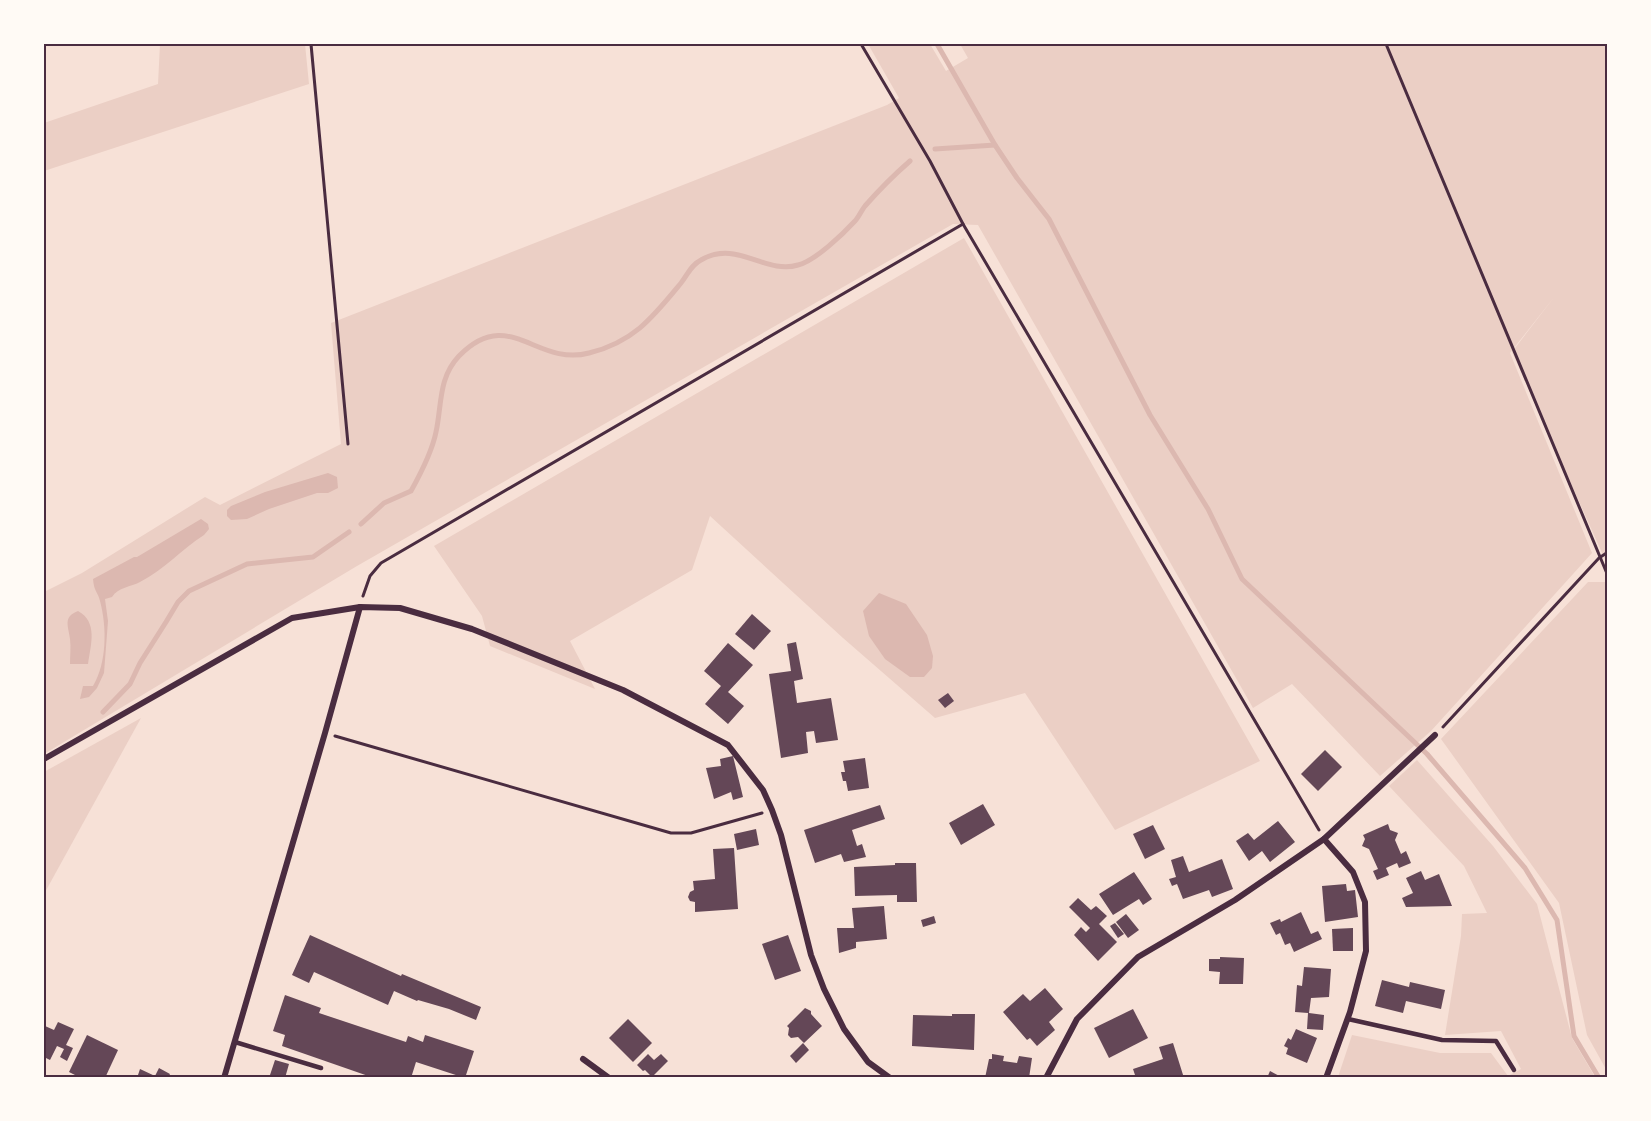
<svg xmlns="http://www.w3.org/2000/svg" width="1651" height="1121" font-family="'Source Serif 4',serif">
	<style>
		.green { fill: #ebcfc5 }
		.water { fill: #dcb8b0 }
		.lines { fill: none; stroke-linecap: round; stroke-linejoin: round }
		.stream { stroke: #dcb8b0; stroke-width: 5 }
		.building { fill: #644757 }
		.path { stroke: #4a2c40; stroke-width: 3 }
		.service { stroke: #4a2c40; stroke-width: 4.5 }
		.minor { stroke: #4a2c40; stroke-width: 6 }
		.neatline { fill: none; stroke: #4a2c40; stroke-width: 2 }
	</style>
	<rect width="100%" height="100%" fill="#f7e1d7"/>
	<g class="green">
		<polygon points="160,44 305,44 309,84 44,171 44,123 158,84"/>
		<polygon points="868,44 930,44 946,71 968,58 960,44 1607,44 1607,564 1512,352 1555,296 1510,353 1592,553 1431,731 1380,776 1292,684 1253,708 978,225 953,224 357,566 44,754 44,592 82,573 205,497 220,505 341,444 331,323 887,105 899,98"/>
		<polygon points="964,238 1260,761 1115,830 1025,693 935,718 843,638 710,516 692,570 570,641 595,689 490,646 482,616 434,546"/>
		<polygon points="1588,582 1605,582 1608,586 1607,1071 1587,1035 1559,903 1441,739"/>
		<polygon points="141,718 44,894 44,772"/>
		<polygon points="1417,760 1493,846 1537,904 1572,1038 1595,1077 1338,1077 1352,1035 1440,1053 1491,1053 1508,1076 1521,1069 1501,1031 1445,1035 1461,936 1462,914 1487,913 1464,866 1389,786"/>
	</g>
	<g class="water">
		<polygon points="328,473 337,477 338,488 328,493 317,493 269,509 247,519 231,520 227,516 227,510 231,506 265,492"/>
		<path d="M201,519L208,524L209,529L204,535C182,549 164,570 140,582C131,587 118,587 112,597L105,599L108,621L104,673L97,688L89,697L80,699L83,686H93C107,663 107,627 100,601C98,592 94,592 93,579L134,557H137Z"/>
		<polygon points="879,593 906,604 927,635 933,656 932,668 924,677 910,677 885,659 869,636 863,611"/>
		<path d="M78,611C98,622 91,644 88,664H70C70,656 71,647 70,639C69,627 62,617 78,611Z"/>
	</g>
	<g class="lines">
		<g class="stream">
			<polyline points="937,44 995,145 1017,178 1049,219 1150,415 1208,509 1242,579 1427,754 1525,868 1557,920 1574,1036 1599,1078"/>
			<polyline points="935,149 995,145"/>
			<path d="M361,524L384,503L411,491C421,473 432,452 436,432C442,405 438,378 459,356C509,305 536,367 589,353C634,342 653,317 681,283C688,274 691,265 701,260C737,239 765,275 798,265C815,261 843,234 855,221C859,217 861,211 865,206C879,190 894,175 910,161"/>
			<polyline points="103,712 130,684 140,663 166,622 178,602 189,591 247,564 313,557 349,532"/>
		</g>
	</g>
	<g class="building">
		<polygon points="752,614 771,631 754,650 735,634"/>
		<polygon points="796,642 803,679 794,681 797,703 831,698 838,740 816,743 814,731 806,732 808,753 781,758 769,674 791,671 787,644"/>
		<polygon points="728,643 753,665 728,692 744,706 728,724 705,704 721,686 704,671"/>
		<polygon points="948,693 954,701 945,708 938,700"/>
		<polygon points="1325,750 1342,767 1318,791 1301,774"/>
		<polygon points="733,756 743,797 733,800 731,792 714,799 706,768 721,766 720,759"/>
		<polygon points="865,758 869,788 848,791 846,781 843,781 841,772 845,772 843,761"/>
		<polygon points="983,804 995,825 961,845 949,823"/>
		<polygon points="880,805 885,819 852,830 857,846 862,844 866,857 844,862 841,854 815,863 804,830"/>
		<polygon points="1278,821 1295,842 1270,862 1262,851 1249,861 1236,841 1248,833 1254,840"/>
		<polygon points="1388,824 1390,830 1398,833 1395,840 1401,854 1406,851 1411,863 1399,868 1397,863 1386,868 1389,875 1377,880 1373,871 1378,869 1369,849 1362,846 1365,839 1363,835"/>
		<polygon points="1153,825 1165,849 1145,859 1133,834"/>
		<polygon points="756,829 759,845 737,850 734,834"/>
		<polygon points="734,848 738,909 695,912 695,902 690,901 688,897 690,892 694,890 693,881 715,879 713,849"/>
		<polygon points="1183,856 1189,872 1222,859 1233,889 1212,897 1209,890 1183,899 1177,884 1172,886 1169,879 1176,877 1171,860"/>
		<polygon points="895,863 916,863 917,902 897,902 897,895 855,896 854,867 895,865"/>
		<polygon points="1421,871 1425,880 1439,874 1452,906 1406,907 1402,898 1413,893 1406,878"/>
		<polygon points="1134,872 1152,899 1143,905 1139,899 1113,915 1099,894"/>
		<polygon points="1346,884 1347,891 1355,890 1358,917 1325,922 1322,886"/>
		<polygon points="1078,898 1091,910 1096,906 1107,916 1099,924 1117,942 1098,961 1074,935 1081,927 1086,932 1090,928 1069,907"/>
		<polygon points="884,906 887,939 856,942 856,948 839,953 837,928 854,928 852,908"/>
		<polygon points="1301,912 1311,934 1318,931 1322,939 1294,952 1290,943 1285,945 1280,933 1276,935 1270,923 1280,919 1281,922"/>
		<polygon points="1126,914 1139,930 1128,938 1116,922"/>
		<polygon points="934,916 936,923 923,927 921,920"/>
		<polygon points="1115,923 1124,934 1118,938 1110,926"/>
		<polygon points="1353,928 1353,951 1333,951 1332,929"/>
		<polygon points="310,935 401,976 402,974 481,1007 476,1020 449,1009 418,1000 417,1001 394,991 388,1005 314,972 309,983 292,975"/>
		<polygon points="788,935 801,971 775,980 762,944"/>
		<polygon points="1220,957 1244,958 1243,984 1219,984 1220,972 1209,971 1209,959 1220,959"/>
		<polygon points="1304,967 1331,969 1329,997 1311,998 1309,1013 1324,1015 1323,1030 1307,1029 1308,1013 1295,1012 1297,985 1302,986"/>
		<polygon points="1382,980 1409,987 1410,982 1445,990 1441,1009 1406,1001 1403,1013 1375,1006"/>
		<polygon points="1045,988 1063,1009 1049,1022 1055,1030 1037,1046 1030,1038 1027,1040 1003,1012 1023,994 1030,1001"/>
		<polygon points="285,995 321,1008 319,1013 406,1042 408,1036 423,1042 425,1035 474,1051 465,1078 416,1062 411,1078 374,1078 282,1046 285,1035 273,1031"/>
		<polygon points="805,1008 811,1011 811,1014 822,1026 804,1043 798,1037 791,1038 788,1035 789,1028 787,1026"/>
		<polygon points="1133,1009 1148,1038 1109,1058 1094,1028"/>
		<polygon points="952,1014 975,1014 974,1050 912,1046 913,1015 952,1016"/>
		<polygon points="628,1019 652,1043 633,1062 609,1038"/>
		<polygon points="58,1022 74,1029 66,1045 73,1048 67,1061 60,1057 64,1049 57,1046 50,1060 44,1057 44,1030 45,1026 54,1030"/>
		<polygon points="1296,1029 1317,1038 1307,1063 1286,1054 1288,1048 1284,1046 1288,1038 1291,1040"/>
		<polygon points="87,1035 118,1050 105,1078 81,1078 69,1072"/>
		<polygon points="803,1043 809,1050 796,1063 790,1056"/>
		<polygon points="1173,1043 1184,1078 1136,1078 1133,1069 1163,1059 1159,1047"/>
		<polygon points="648,1054 654,1060 661,1054 668,1061 652,1077 645,1070 643,1071 637,1065"/>
		<polygon points="992,1054 1004,1056 1003,1061 1017,1063 1019,1056 1032,1058 1029,1078 985,1078 989,1059 992,1059"/>
		<polygon points="275,1060 289,1064 285,1078 270,1075"/>
		<polygon points="159,1068 170,1074 168,1078 137,1078 140,1069 155,1076"/>
		<polygon points="1270,1071 1283,1078 1267,1078"/>
	</g>
	<g class="lines">
		<g class="path">
			<polyline points="311,44 348,444"/>
			<polyline points="861,44 930,161 963,224 1319,830"/>
			<polyline points="1386,44 1608,576"/>
			<polyline points="363,596 370,576 381,563 963,224"/>
			<polyline points="1443,727 1599,558 1608,552"/>
			<polyline points="335,736 671,833 691,833 762,813"/>
		</g>
		<g class="service">
			<polyline points="1348,1019 1442,1040 1496,1041 1514,1070"/>
			<polyline points="235,1042 321,1068"/>
		</g>
		<g class="minor">
			<polyline points="44,759 292,618 360,607 400,608 472,629 623,690 728,745 763,790 772,810 781,835 811,955 824,989 844,1029 868,1062 890,1078"/>
			<polyline points="1324,839 1353,872 1365,902 1366,951 1350,1012 1326,1078"/>
			<polyline points="583,1059 609,1078"/>
			<polyline points="224,1078 325,733 360,607"/>
			<polyline points="1046,1078 1077,1019 1138,957 1235,900 1324,839 1435,735"/>
		</g>
	</g>
	<rect width="1651" height="1121" fill="none" stroke="#fffaf5" stroke-width="90"/>
	<rect x="45" y="45" width="1561" height="1031" class="neatline"/>
</svg>
